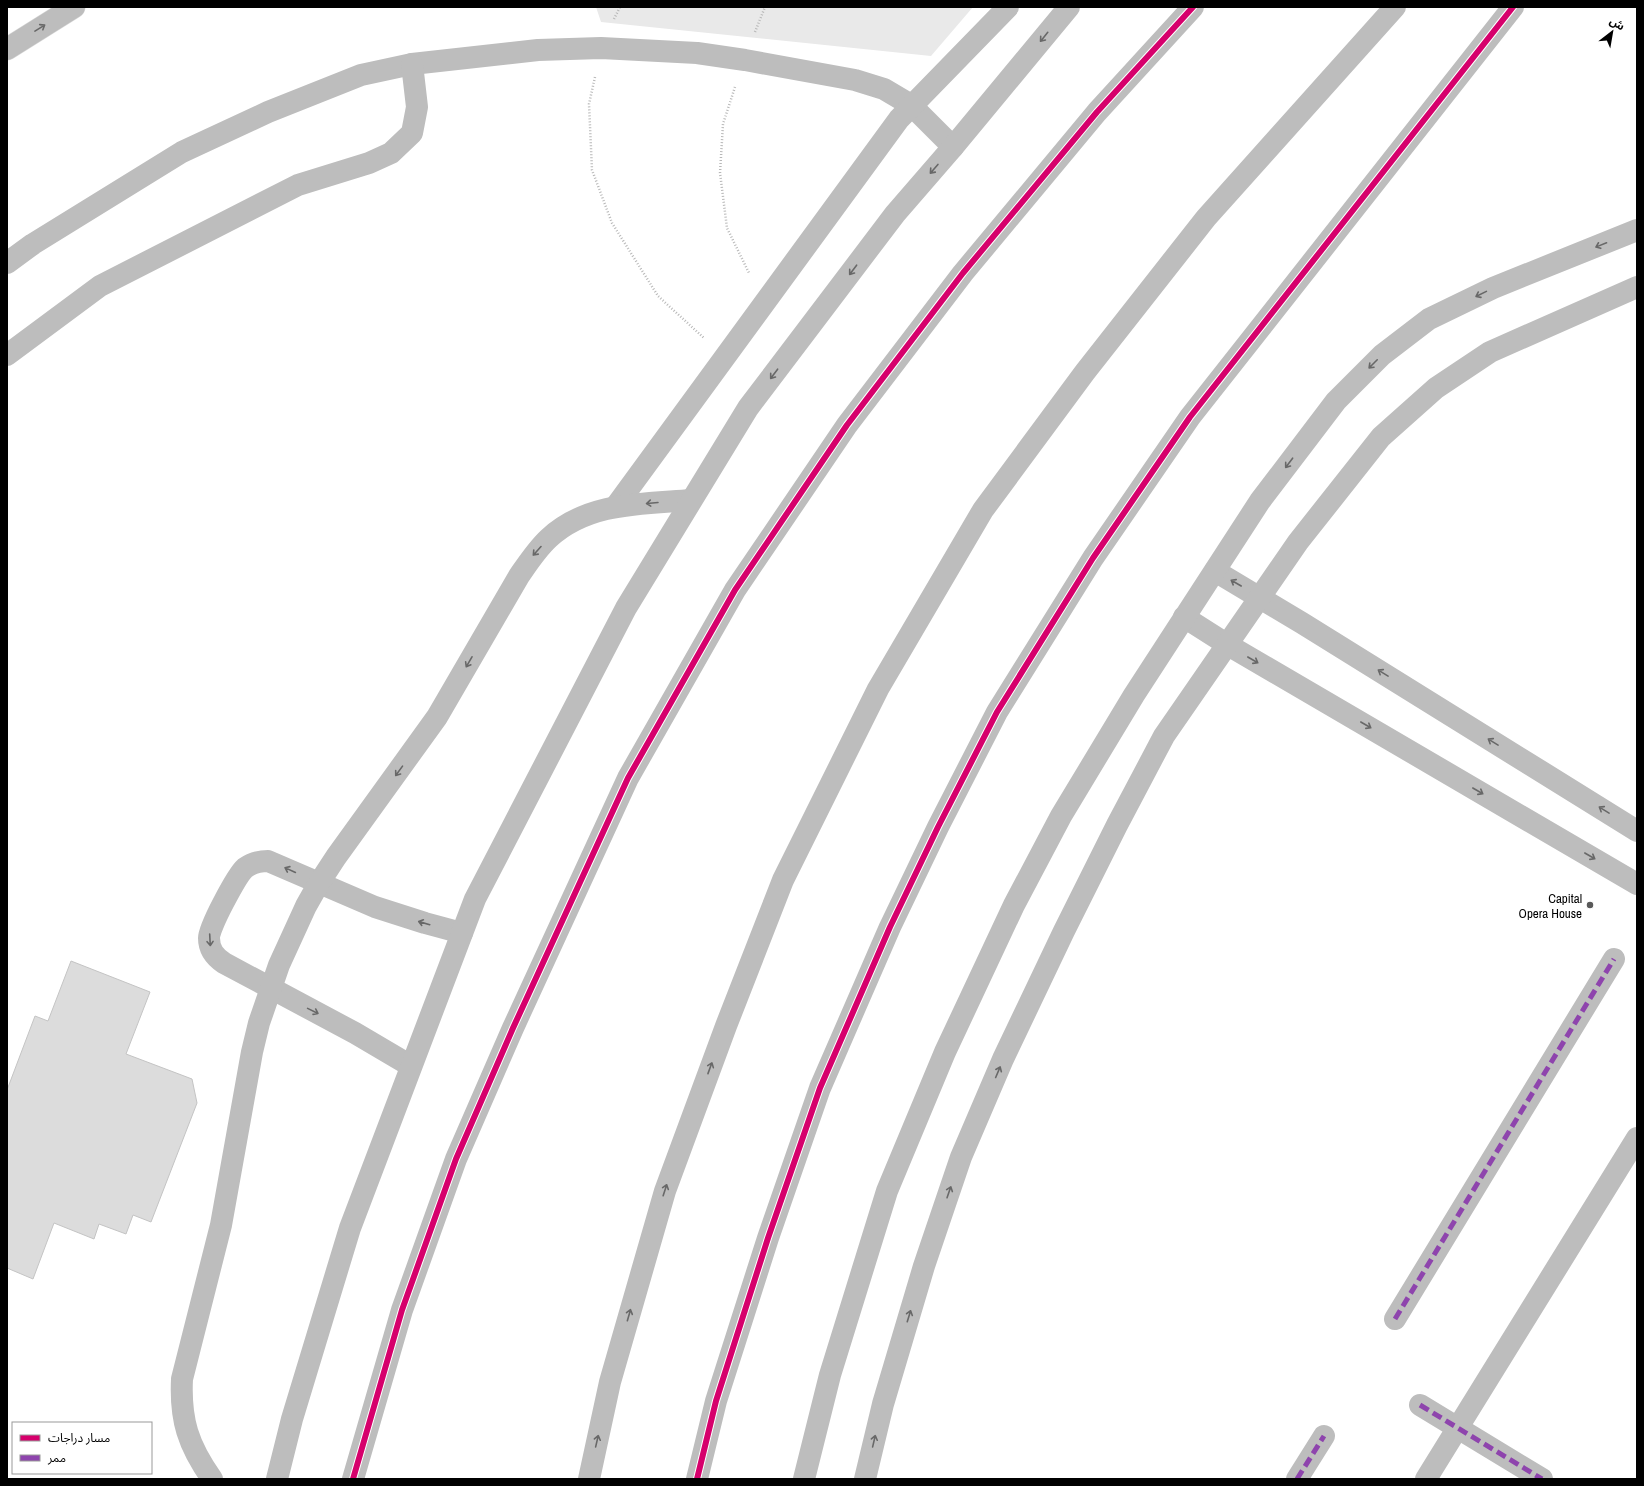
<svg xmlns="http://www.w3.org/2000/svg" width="1644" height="1486" font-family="'Archivo Narrow','Noto Sans Arabic',sans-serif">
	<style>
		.green { fill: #e9e9e9 }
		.building { fill: #dcdcdc; stroke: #c4c4c4 }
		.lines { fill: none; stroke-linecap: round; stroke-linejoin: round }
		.highway-casing { stroke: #dbdbdb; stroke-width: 23 }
		.path { stroke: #b8b8b8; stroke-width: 2.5; stroke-dasharray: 1 2; stroke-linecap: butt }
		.minor { stroke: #bdbdbd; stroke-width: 22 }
		.highway { stroke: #bdbdbd; stroke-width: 22 }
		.quiet { stroke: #8e44ad; stroke-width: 5; stroke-dasharray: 10 5; stroke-linecap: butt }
		.cycleway-casing { stroke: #fff; stroke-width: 8 }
		.cycleway { stroke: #d6006c; stroke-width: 6 }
		.oneway { stroke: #686868 }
		.poi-dot { fill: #595959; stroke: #fff; stroke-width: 1.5 }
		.labels { text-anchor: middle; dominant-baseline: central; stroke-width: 3.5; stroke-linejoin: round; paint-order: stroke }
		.poi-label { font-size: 13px; fill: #000; stroke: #fff; text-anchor: end }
	</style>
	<rect width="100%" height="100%" fill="#fff"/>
	<polygon class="green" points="596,7 973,7 931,56 601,22"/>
	<polygon class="building" points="71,961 150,992 126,1054 192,1079 197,1103 151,1222 133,1215 126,1234 99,1224 94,1239 54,1223 33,1279 7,1268 7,1090 35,1016 48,1021"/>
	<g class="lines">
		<defs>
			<polyline id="highway" points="7,49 74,7"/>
		</defs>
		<use href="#highway" class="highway-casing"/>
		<g class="path">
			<polyline points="614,19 620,7"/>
			<polyline points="755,32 765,7"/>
			<polyline points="595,77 589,104 592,170 612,223 658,296 704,338"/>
			<polyline points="735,87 723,124 720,173 727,228 749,273"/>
		</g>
		<g class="minor">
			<polyline points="7,263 33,244 182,152 268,112 361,75 412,64 538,50 601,48 697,53 745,60 855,80 884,89 911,105 953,147"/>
			<polyline points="7,355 100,286 298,185 369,163 391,153 412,133 417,107 412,64"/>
			<polyline points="616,506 899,119 1008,7"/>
			<polyline points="1215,571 1302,623 1637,831"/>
			<polyline points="1184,617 1228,645 1637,884"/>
			<path d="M411,1066L355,1033L224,963C215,957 209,950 209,938C208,929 237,875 245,868C252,863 259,861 268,861L375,907L425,923L462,933"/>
			<polyline points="1395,1319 1614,959"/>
			<polyline points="1420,1405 1542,1479"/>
			<path d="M212,1479C188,1445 180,1420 182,1379L221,1225L252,1052L259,1023L279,965L306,906L319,883L336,857L437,717L519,576C528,563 537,549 549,538C588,502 642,504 691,500"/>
			<polyline points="277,1479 292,1419 350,1228 475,899 626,608 748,408 895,214 953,147 1069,7"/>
			<polyline points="353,1479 402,1310 456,1159 513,1028 628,778 735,590 847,425 963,273 1097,112 1193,7"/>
			<polyline points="589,1479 610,1382 665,1191 726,1026 783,880 878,689 983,510 1085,372 1206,218 1395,7"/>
			<polyline points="697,1479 716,1401 768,1238 820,1088 890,927 938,827 997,712 1093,558 1190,417 1513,7"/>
			<polyline points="804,1479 830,1375 887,1191 945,1052 1014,905 1061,816 1134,695 1260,501 1336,401 1382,355 1429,319 1493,288 1637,230"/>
			<polyline points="865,1479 883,1404 924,1266 961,1157 1003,1059 1064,931 1117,825 1164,736 1298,542 1381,437 1436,388 1490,352 1637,287"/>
			<polyline points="1297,1479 1324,1436"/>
			<polyline points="1426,1479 1637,1138"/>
		</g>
		<use href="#highway" class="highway"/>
		<g class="quiet">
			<polyline points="1395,1319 1614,959"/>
			<polyline points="1420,1405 1542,1479"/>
			<polyline points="1297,1479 1324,1436"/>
		</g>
		<defs>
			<g id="cycleway">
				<polyline points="353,1479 402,1310 456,1159 513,1028 628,778 735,590 847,425 963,273 1097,112 1193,7"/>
				<polyline points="697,1479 716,1401 768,1238 820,1088 890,927 938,827 997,712 1093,558 1190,417 1513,7"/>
			</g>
		</defs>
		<use href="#cycleway" class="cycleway-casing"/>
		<use href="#cycleway" class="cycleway"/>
	</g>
	<defs><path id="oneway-shaft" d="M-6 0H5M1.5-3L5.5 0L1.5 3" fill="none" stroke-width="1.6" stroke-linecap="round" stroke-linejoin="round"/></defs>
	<g class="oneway">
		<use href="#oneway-shaft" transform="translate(40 28) rotate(-32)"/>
		<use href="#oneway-shaft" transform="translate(1044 37) rotate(129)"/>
		<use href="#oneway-shaft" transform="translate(934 169) rotate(131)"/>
		<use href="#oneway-shaft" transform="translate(1601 245) rotate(158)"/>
		<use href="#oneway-shaft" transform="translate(853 270) rotate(127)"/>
		<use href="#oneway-shaft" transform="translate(1481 294) rotate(154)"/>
		<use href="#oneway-shaft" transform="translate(1373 364) rotate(135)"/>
		<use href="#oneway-shaft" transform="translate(774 374) rotate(127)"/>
		<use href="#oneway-shaft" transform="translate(1289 463) rotate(127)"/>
		<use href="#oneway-shaft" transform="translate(652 503) rotate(175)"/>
		<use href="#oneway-shaft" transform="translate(537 551) rotate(132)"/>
		<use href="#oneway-shaft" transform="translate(1236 583) rotate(-150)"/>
		<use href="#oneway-shaft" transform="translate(1253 660) rotate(30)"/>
		<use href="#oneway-shaft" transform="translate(469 662) rotate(120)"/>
		<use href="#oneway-shaft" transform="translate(1383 673) rotate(-148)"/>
		<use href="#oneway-shaft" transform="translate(1366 725) rotate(30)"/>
		<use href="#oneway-shaft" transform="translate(1493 742) rotate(-148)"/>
		<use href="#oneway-shaft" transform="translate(399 771) rotate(126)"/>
		<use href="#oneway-shaft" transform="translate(1478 791) rotate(30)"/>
		<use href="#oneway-shaft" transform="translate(1604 810) rotate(-148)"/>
		<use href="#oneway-shaft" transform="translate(1590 856) rotate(30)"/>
		<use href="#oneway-shaft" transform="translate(290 870) rotate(-155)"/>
		<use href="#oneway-shaft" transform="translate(424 923) rotate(-164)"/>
		<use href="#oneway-shaft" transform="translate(210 940) rotate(87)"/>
		<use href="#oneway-shaft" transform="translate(313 1011) rotate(26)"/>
		<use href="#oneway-shaft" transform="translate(710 1068) rotate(-70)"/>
		<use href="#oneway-shaft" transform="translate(998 1072) rotate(-67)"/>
		<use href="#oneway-shaft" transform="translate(665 1190) rotate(-72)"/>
		<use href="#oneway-shaft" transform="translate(949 1192) rotate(-71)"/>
		<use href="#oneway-shaft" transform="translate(629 1315) rotate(-74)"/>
		<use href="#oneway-shaft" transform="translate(909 1316) rotate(-73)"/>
		<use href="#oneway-shaft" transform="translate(597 1441) rotate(-77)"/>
		<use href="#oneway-shaft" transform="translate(874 1441) rotate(-77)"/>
	</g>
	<circle class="poi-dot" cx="1590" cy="905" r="4"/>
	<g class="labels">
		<g class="poi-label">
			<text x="1582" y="898">Capital<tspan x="1582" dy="15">Opera House</tspan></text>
		</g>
	</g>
	<rect width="1644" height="1486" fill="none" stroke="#000000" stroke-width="16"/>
	<rect x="12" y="1422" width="140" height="52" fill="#ffffff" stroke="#999999"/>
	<rect x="20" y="1435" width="20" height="6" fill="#d6006c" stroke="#999999"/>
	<text x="48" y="1442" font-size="12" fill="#000000">مسار دراجات</text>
	<rect x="20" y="1455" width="20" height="6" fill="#8e44ad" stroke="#999999"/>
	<text x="48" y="1462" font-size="12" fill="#000000">ممر</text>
	<g transform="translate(1612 32) rotate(31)" stroke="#ffffff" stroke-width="3" paint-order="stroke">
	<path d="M0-3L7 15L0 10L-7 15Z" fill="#000000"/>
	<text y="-6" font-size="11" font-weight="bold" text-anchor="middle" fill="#000000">ش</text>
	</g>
</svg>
